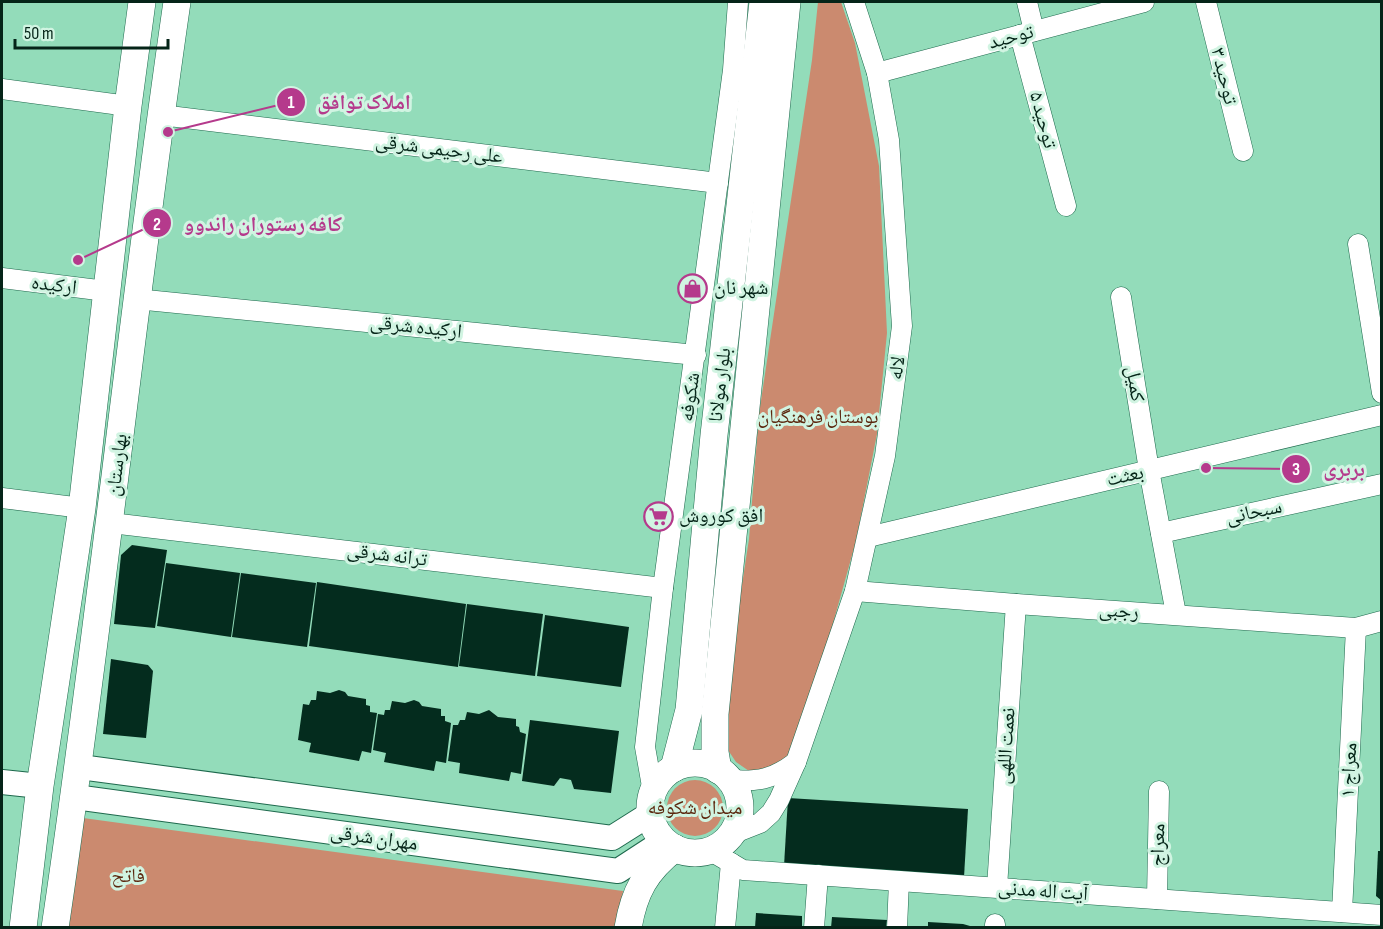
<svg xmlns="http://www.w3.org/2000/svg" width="1383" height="929" font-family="'Sofia Sans Condensed','Noto Naskh Arabic',sans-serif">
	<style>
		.green { fill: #cb8a6f }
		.building { fill: #042c1e }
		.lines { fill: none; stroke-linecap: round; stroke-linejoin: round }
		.minor-casing { stroke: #1e694d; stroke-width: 21 }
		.tertiary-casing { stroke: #1e694d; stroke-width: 26 }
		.secondary-casing { stroke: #1e694d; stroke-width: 28 }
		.minor { stroke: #fff; stroke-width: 20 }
		.tertiary { stroke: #fff; stroke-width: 24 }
		.secondary { stroke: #fff; stroke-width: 27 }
		.labels { text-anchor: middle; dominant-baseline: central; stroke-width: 6; stroke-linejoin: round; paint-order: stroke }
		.street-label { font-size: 20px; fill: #052418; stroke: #d1f4e2 }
		.poi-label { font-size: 20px; fill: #052418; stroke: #d1f4e2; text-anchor: start }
		.park-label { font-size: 20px; fill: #5b270e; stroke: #d1f4e2 }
		.leader { fill: none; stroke: #b53a8c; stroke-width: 2 }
		.callout-dot { fill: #b53a8c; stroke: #d1f4e2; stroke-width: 2 }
		.mark-label { font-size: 18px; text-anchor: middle; font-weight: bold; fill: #fff }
		.callout-label { font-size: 21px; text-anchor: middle; font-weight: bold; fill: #b53a8c; stroke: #d1f4e2; stroke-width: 6; stroke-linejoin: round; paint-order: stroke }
	</style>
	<rect width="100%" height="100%" fill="#93dcba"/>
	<g class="green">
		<polygon points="818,2 841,2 855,43 879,166 887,333 877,434 856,541 820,670 795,749 782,764 768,774 749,771 736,762 724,744 736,624 749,539 759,414 812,60"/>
		<circle cx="695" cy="808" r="28"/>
		<polygon points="83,818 623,891 618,927 66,928"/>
	</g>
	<g class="building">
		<polygon points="132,545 167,550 155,628 114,624 121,555"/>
		<polygon points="166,563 240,573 231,637 157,626"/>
		<polygon points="241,573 316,583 307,647 232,637"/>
		<polygon points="317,582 466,604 458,667 309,646"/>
		<polygon points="467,604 543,614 535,676 459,666"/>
		<polygon points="545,615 629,627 621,687 537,676"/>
		<polygon points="111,659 148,665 153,671 146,738 103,734"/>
		<polygon points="339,690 345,692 348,696 366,699 366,705 370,706 370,712 377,713 371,753 362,751 359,761 309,752 311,743 298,740 303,704 309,705 311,700 316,700 317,691 330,693"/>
		<polygon points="414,700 419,702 422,706 441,709 441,716 445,716 445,721 451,723 446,763 436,761 434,771 384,762 386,753 373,750 378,714 384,715 385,710 390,710 392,701 405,703"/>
		<polygon points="489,710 498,717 516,719 516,726 519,727 520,732 526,734 521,774 511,772 509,781 459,773 460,763 448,761 453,725 458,725 460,720 465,720 467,712 479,714"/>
		<polygon points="530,720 619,731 611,793 574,789 571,780 560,778 554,786 522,781"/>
		<polygon points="788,798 968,809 964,877 784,866"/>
		<polygon points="1378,851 1382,851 1382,901 1376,896"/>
		<polygon points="756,913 802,916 802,928 755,928"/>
		<polygon points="832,917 887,920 886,928 831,928"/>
		<polygon points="928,922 963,924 977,928 928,928"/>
	</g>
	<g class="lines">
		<defs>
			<g id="minor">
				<polyline points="1027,2 1034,31"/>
				<polyline points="1206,2 1243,151"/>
				<polyline points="1020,35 1066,206"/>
				<polyline points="877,73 1144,2"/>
				<polyline points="2,89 128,106"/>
				<polyline points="161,115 718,183"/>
				<polyline points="1358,244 1382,393"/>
				<polyline points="2,278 106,291"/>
				<polyline points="1121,297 1149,470 1176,614"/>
				<polyline points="136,299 696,355"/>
				<polyline points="2,498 82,508"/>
				<polyline points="111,523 663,588"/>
				<polyline points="1161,533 1382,484"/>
				<polyline points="868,537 1382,415"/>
				<polyline points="855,591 1016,604 1356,628 1382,621"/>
				<path d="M730,780C758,782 774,779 796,762"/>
				<polyline points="653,792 645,747 663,588 733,70 738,2"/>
				<polyline points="732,834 760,823 771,813 779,800 796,762 855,591 885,456 902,326 889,140 877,73 854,2"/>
				<polyline points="709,850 743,870 1382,915"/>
				<polyline points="997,887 1016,604"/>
				<polyline points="1157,899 1159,791"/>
				<polyline points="1342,912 1356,628"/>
				<polyline points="725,928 731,863"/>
				<polyline points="814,928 818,875"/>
				<polyline points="897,928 899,881"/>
				<polyline points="995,928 995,924"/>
			</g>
			<g id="tertiary">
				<polyline points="80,767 612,838 650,814"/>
				<polyline points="2,782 40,786"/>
				<polyline points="75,797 618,871 664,841"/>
			</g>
			<g id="secondary">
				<circle cx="695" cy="808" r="45"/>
				<polyline points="674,768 689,710 714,435 763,2"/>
				<polyline points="718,770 715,752 715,714 787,2"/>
				<polyline points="23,928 40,786 82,508 128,106 142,2"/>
				<path d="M55,928C101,620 132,310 177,2"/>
				<path d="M628,928C634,892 646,870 675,848"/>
			</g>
		</defs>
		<use href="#minor" class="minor-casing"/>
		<use href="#tertiary" class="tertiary-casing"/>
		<use href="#secondary" class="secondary-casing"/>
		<use href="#minor" class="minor"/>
		<use href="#tertiary" class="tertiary"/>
		<use href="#secondary" class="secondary"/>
	</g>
	<defs>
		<symbol id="shop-ring" viewBox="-11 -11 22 22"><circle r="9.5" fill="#d1f4e2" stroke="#b53a8c" stroke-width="1.5"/><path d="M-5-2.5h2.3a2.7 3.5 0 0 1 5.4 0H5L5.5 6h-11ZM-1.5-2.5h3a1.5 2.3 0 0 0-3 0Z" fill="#b53a8c"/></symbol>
		<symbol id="supermarket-ring" viewBox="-11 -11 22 22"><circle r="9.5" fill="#d1f4e2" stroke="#b53a8c" stroke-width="1.5"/><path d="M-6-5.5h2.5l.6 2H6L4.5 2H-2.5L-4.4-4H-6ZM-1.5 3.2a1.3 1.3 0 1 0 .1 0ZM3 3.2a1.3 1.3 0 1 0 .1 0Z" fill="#b53a8c"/></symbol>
	</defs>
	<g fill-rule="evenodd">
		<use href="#shop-ring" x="676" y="272" width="33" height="33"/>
		<use href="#supermarket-ring" x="642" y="500" width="33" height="33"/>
	</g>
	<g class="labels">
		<g class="street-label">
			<text transform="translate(1011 37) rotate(-15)">توحید</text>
			<text transform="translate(1224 76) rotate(76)">توحید ۳</text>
			<text transform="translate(1043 120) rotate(75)">توحید ۵</text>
			<text transform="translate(439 149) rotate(7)">علی رحیمی شرقی</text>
			<text transform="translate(54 285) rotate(7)">ارکیده</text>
			<text transform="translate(416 327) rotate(6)">ارکیده شرقی</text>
			<text transform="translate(897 368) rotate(-82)">لاله</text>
			<text transform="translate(1135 384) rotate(81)">کمیل</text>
			<text transform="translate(720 385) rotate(-83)">بلوار مولانا</text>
			<text transform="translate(690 397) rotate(-82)">شکوفه</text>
			<text transform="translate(117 465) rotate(-83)">بهارستان</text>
			<text transform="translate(1125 476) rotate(-13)">بعثت</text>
			<text transform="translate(1254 512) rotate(-12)">سبحانی</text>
			<text transform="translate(387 555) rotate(7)">ترانه شرقی</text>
			<text transform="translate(1119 611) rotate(4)">رجبی</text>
			<text transform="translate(1006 746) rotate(-86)">نعمت اللهی</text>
			<text transform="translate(1349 770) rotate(-87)">معراج ۱</text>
			<text transform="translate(374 838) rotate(8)">مهران شرقی</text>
			<text transform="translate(1158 845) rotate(-89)">معراج</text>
			<text transform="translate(1043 891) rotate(4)">آیت اله مدنی</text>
		</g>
		<g class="poi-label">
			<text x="714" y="288">شهر نان</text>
			<text x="679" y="516">افق کوروش</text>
		</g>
		<g class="park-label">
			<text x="818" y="417">بوستان فرهنگیان</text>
			<text x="695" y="808">میدان شکوفه</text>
			<text x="128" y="876">فاتح</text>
		</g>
	</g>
	<path class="leader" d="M168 132L291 102M78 260L157 223M1206 468L1296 469"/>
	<g class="callout-dot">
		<circle cx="168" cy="132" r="6"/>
		<circle cx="78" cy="260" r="6"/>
		<circle cx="1206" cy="468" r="6"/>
		<circle cx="291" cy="102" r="15"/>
		<circle cx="157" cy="223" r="15"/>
		<circle cx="1296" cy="469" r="15"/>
	</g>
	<g class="mark-label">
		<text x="291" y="108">1</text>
		<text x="157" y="230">2</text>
		<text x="1296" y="475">3</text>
	</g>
	<g class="callout-label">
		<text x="364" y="109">املاک توافق</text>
		<text x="263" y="231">کافه رستوران راندوو</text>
		<text x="1344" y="476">بربری</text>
	</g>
	<rect width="1383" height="929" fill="none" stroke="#052418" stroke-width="6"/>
	<path d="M15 39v9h153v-9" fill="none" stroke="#052418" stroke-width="3"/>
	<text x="24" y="39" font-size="18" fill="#052418" stroke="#d1f4e2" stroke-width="4.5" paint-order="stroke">50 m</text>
</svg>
